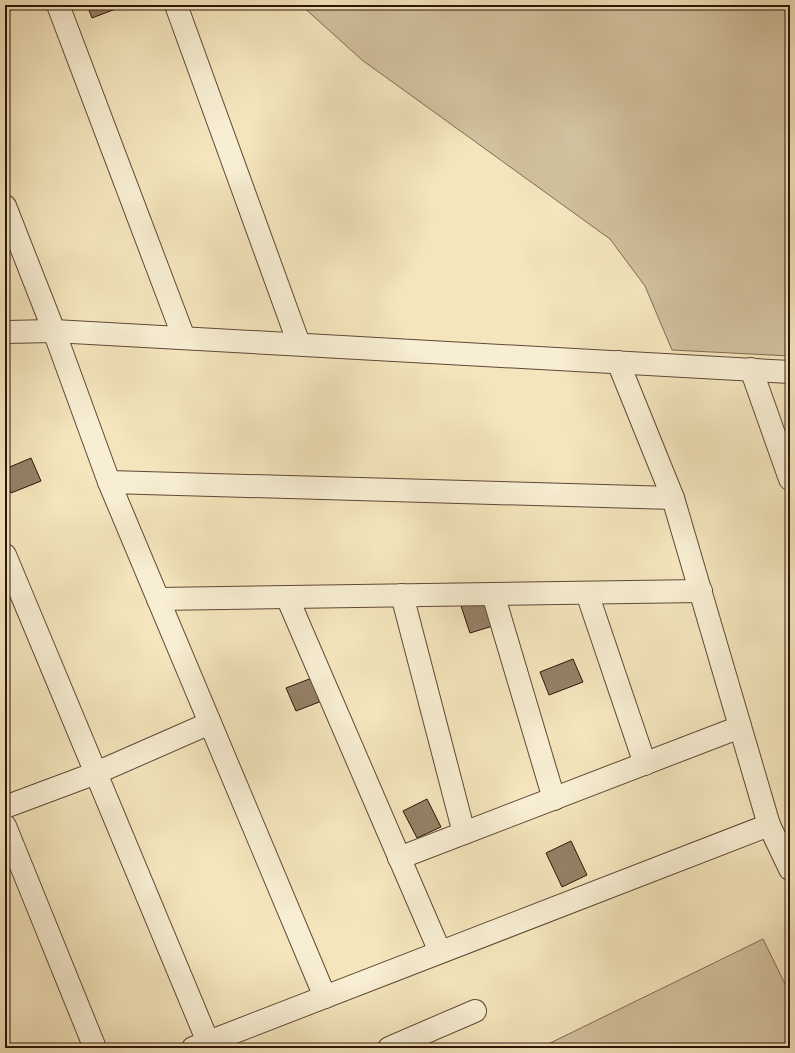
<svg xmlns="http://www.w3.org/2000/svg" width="795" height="1053" font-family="'IM FELL English',serif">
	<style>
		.green { fill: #d2c19e; stroke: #806a54 }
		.building { fill: #958167; stroke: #2e140a }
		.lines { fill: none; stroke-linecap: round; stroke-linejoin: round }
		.minor-casing { stroke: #604836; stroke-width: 24 }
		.minor { stroke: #f8eed3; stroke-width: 22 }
	</style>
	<rect width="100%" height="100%" fill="#f4e5bc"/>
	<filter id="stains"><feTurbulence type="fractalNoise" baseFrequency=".005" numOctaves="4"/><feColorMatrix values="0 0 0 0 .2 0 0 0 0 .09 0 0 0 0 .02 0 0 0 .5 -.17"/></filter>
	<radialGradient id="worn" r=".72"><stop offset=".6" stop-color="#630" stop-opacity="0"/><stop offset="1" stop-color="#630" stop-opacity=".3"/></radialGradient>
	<g class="green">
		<polygon points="301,5 790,5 790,356 672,350 645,286 610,239 362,60"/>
		<polygon points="763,939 790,994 790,1048 540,1048"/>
	</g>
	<g class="building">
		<polygon points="87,5 126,5 92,18"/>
		<polygon points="31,458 41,481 11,493 5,479 5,469"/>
		<polygon points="488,598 496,625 470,633 461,606"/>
		<polygon points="573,659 583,682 549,695 540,672"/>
		<polygon points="317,676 327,699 296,711 286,688"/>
		<polygon points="427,799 441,827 417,838 403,811"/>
		<polygon points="571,841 587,875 562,887 546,853"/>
	</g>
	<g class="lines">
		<defs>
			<g id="minor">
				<polyline points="58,5 184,338"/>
				<polyline points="176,5 299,344"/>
				<polyline points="5,206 54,331 109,482 325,997"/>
				<polyline points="5,332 54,331 790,372"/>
				<polyline points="751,369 790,479"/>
				<polyline points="109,482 673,498"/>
				<polyline points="5,555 208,1042"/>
				<polyline points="587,593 645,764"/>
				<polyline points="493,594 554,799"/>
				<polyline points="402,595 464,833"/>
				<polyline points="287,597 440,952"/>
				<polyline points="158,599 701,591"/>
				<polyline points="5,807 96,773 210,723"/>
				<polyline points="769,825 790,869"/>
				<polyline points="5,826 95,1048"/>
				<polyline points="399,858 740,727"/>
				<polyline points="193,1048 769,825 673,498 618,362"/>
				<polyline points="389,1048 475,1011"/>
			</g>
		</defs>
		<use href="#minor" class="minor-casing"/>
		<use href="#minor" class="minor"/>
	</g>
	<rect width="795" height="1053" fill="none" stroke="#f4e5bc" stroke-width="20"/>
	<rect x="6" y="6" width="783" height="1041" fill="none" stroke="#2e140a" stroke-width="2"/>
	<rect x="10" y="10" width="775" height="1033" fill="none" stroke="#2e140a"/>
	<rect width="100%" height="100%" filter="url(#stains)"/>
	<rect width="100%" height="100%" fill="url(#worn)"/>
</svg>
